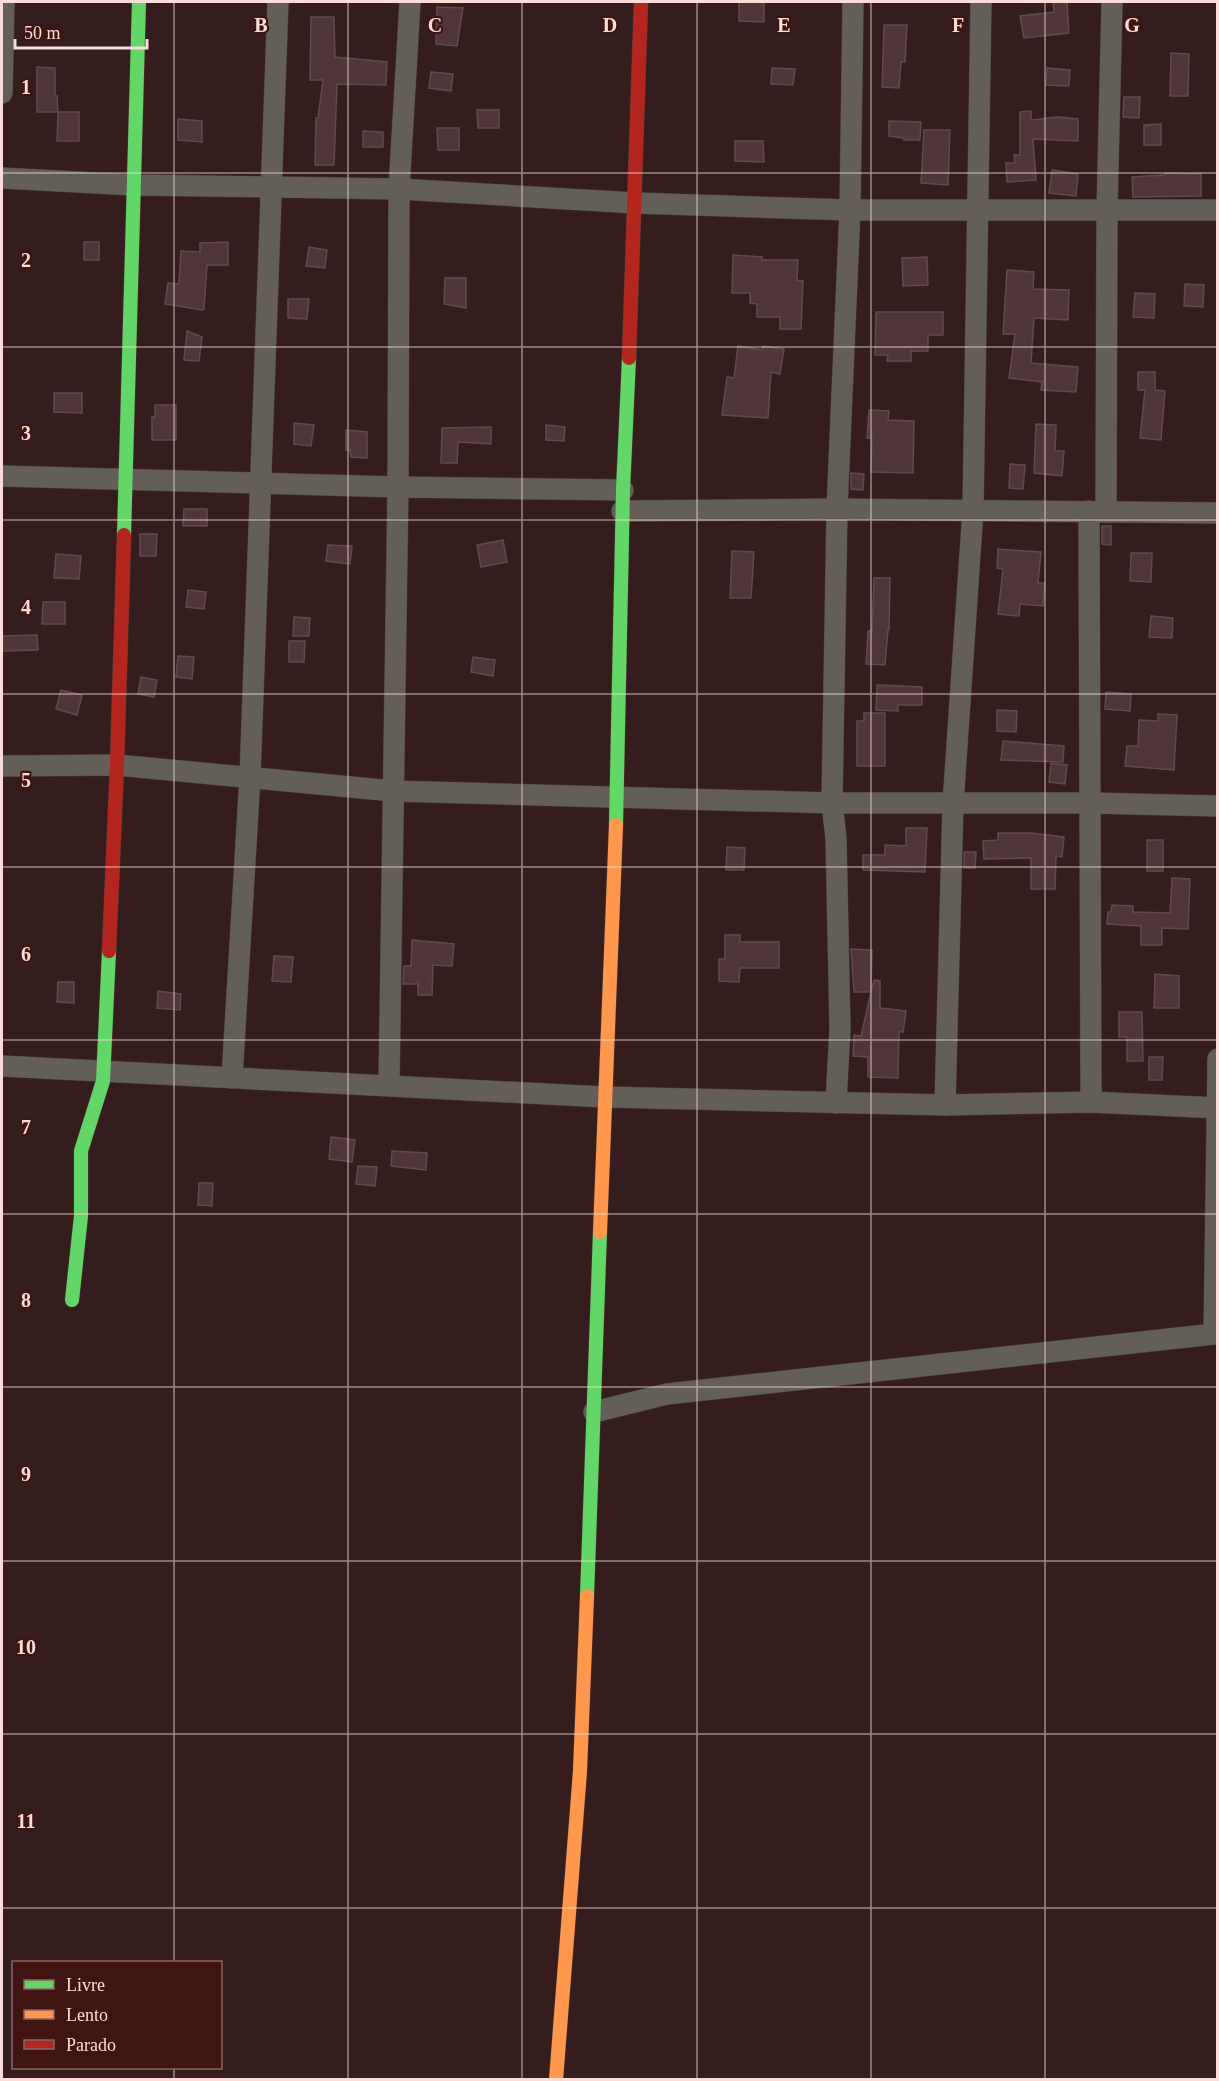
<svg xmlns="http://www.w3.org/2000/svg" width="1219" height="2081" font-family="Georgia,serif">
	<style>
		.building { fill: #51353a; stroke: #5f4b4c; stroke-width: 1.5 }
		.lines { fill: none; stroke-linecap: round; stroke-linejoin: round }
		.street-casing { stroke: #4e3938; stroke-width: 22 }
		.fast-casing { stroke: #4e3938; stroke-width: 15 }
		.slow-casing { stroke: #4e3938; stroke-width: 15 }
		.jam-casing { stroke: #4e3938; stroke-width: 15 }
		.street { stroke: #645e58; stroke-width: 21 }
		.fast { stroke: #63d668; stroke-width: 14 }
		.slow { stroke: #ff974d; stroke-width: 14 }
		.jam { stroke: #b3261e; stroke-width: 14 }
		.grid { fill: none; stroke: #fbdcd9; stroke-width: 1.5; stroke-opacity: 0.55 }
		.grid-label { font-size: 20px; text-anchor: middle; font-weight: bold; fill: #fbdcd9; stroke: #3f1411; stroke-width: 4.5; stroke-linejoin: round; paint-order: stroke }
	</style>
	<rect width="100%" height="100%" fill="#341d1c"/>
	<g class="building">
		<polygon points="739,2 764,2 764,22 739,21"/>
		<polygon points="1053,2 1067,2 1069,33 1024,38 1020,16 1054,12"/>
		<polygon points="437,7 463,8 457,46 436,44"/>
		<polygon points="311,17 334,17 335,57 387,62 386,85 337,84 334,165 315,165 316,118 318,118 323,80 310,80"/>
		<polygon points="884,25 907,25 905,62 901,62 899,88 882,87"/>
		<polygon points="1171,53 1189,54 1188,96 1170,96"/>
		<polygon points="37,67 55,68 55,96 57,96 58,112 37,112"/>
		<polygon points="772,68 795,69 793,85 771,84"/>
		<polygon points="1047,68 1070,70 1069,86 1046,85"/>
		<polygon points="431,72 453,74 451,91 429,88"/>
		<polygon points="1124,97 1140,97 1139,118 1123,117"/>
		<polygon points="477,110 499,110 499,128 478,128"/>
		<polygon points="1031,111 1031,120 1058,117 1078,119 1078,141 1033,139 1036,180 1007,182 1006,163 1015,163 1014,155 1020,155 1020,112"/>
		<polygon points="58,112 79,112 79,141 57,141"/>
		<polygon points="178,119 202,121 202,142 178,140"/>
		<polygon points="889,121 921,122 920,140 904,140 904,138 889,136"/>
		<polygon points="1161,124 1161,145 1144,145 1144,125"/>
		<polygon points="437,128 459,128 459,150 438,150"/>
		<polygon points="924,130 950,130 948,185 921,183"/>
		<polygon points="363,131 383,132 383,147 363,147"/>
		<polygon points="735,141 763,141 764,162 735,161"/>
		<polygon points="1052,170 1078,174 1076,196 1049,193"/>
		<polygon points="1165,173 1201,174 1201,196 1133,197 1132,177 1165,175"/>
		<rect x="84" y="242" width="15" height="18"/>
		<polygon points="228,242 228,265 207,265 204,309 202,310 165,304 168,283 179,284 181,251 200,252 200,243"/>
		<polygon points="309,247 327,250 325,268 306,266"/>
		<polygon points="733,255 762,257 762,260 798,260 797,280 803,281 801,329 780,329 780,317 757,317 757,304 750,303 750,293 732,293"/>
		<polygon points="927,257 928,285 903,286 902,258"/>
		<polygon points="1007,270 1034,272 1033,289 1069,290 1068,320 1034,318 1031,363 1078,367 1076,392 1041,390 1042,382 1009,378 1015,334 1003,334"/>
		<polygon points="445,278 466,278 466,308 444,304"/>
		<polygon points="1185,284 1204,285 1203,307 1184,306"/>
		<polygon points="1135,293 1155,294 1154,318 1133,317"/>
		<polygon points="288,299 309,299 307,319 288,318"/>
		<polygon points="876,312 943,312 943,335 928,335 928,351 911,351 911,361 887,361 888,355 875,355"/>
		<polygon points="187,331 202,337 199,361 184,360"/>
		<polygon points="738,346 762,350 763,346 784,349 780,374 771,372 768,418 722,415 727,377 734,378"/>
		<polygon points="1138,372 1155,372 1155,390 1165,391 1161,440 1140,438 1145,390 1138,390"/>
		<polygon points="54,393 82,393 82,413 54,412"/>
		<polygon points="155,405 176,405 176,440 152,440 152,417 155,417"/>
		<polygon points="869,410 889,411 888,420 914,421 913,473 871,472 872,438 867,438"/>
		<polygon points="294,423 314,425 311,446 294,444"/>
		<polygon points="1036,424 1056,425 1055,451 1064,451 1062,476 1034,473"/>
		<polygon points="546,425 565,427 564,441 546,440"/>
		<polygon points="491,427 491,444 458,442 457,463 441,463 442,428"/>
		<polygon points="346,430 367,432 367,458 351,457 350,450 346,450"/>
		<polygon points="1010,464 1025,465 1023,489 1009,488"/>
		<polygon points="851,473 864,474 863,490 851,489"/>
		<polygon points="184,509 207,509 207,526 183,526"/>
		<polygon points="1102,526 1111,526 1111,545 1102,544"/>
		<polygon points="140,534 157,534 156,556 140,556"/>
		<polygon points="503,540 507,562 481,567 477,545"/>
		<polygon points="328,545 352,546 350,564 326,561"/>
		<polygon points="998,549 1041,552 1038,583 1045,583 1043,606 1020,604 1019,616 998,614 1003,569 997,568"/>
		<polygon points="732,551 754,552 751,598 730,598"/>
		<polygon points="1131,553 1152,553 1151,582 1130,581"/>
		<polygon points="56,554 81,556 79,579 54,578"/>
		<polygon points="874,578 890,578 889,630 888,630 885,665 866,664 868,631 872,631"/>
		<polygon points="188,590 206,592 204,609 186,607"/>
		<polygon points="43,602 65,602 65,624 42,624"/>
		<polygon points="1151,616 1173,618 1172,638 1149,637"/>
		<polygon points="294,617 310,618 309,636 293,636"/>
		<polygon points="37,635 38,650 2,651 3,636"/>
		<polygon points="289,641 305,641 304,662 289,662"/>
		<polygon points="178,656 194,657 192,679 176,677"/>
		<polygon points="473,657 495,660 493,676 471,672"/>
		<polygon points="141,677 157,680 154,697 138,694"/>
		<polygon points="877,685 922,687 922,705 898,705 898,711 876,710"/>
		<polygon points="61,690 82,695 77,715 56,709"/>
		<polygon points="1106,692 1131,694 1130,711 1105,709"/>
		<polygon points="997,710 1017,711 1016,732 997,731"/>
		<polygon points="864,713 885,713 885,766 857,766 857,721 864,721"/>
		<polygon points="1158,714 1177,715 1174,770 1125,766 1127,746 1138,746 1139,720 1158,721"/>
		<polygon points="1003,741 1064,746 1063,762 1001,760"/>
		<polygon points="1051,763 1067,765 1065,784 1049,782"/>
		<polygon points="906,828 927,828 925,872 863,870 863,855 885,855 885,845 906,846"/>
		<polygon points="998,833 1030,833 1064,837 1062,857 1056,856 1055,889 1031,889 1031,858 984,859 983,841 998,840"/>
		<rect x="1147" y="840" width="16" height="31"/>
		<polygon points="727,847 745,848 744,870 726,870"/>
		<polygon points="964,852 976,852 975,868 964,868"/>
		<polygon points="1172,878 1190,879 1188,929 1162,928 1162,945 1141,945 1141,926 1107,924 1108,912 1111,912 1112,905 1133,906 1133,912 1170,913"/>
		<polygon points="725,935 740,935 740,942 779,942 779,968 740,968 739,982 719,981 719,959 725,959"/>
		<polygon points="412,940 454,944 452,966 433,965 432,995 418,995 418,984 403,984 404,966 411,966"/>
		<polygon points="851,949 872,950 871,991 874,980 880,981 880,1008 906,1011 903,1032 899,1032 898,1078 868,1077 868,1057 853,1056 854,1035 861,1036 871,992 854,992"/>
		<polygon points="274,956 293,957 291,982 272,981"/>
		<polygon points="1155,974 1179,976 1179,1008 1154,1008"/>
		<polygon points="58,982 74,982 74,1003 57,1002"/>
		<polygon points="158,991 181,994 180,1010 157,1008"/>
		<polygon points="1119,1012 1142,1012 1143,1061 1127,1061 1127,1037 1119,1037"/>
		<polygon points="1149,1057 1163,1057 1162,1080 1149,1080"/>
		<polygon points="331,1137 355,1140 352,1162 329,1159"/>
		<polygon points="392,1151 427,1153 426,1170 391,1166"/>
		<polygon points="358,1166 377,1167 375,1186 356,1184"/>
		<polygon points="199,1183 213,1183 212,1206 198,1205"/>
	</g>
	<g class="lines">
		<defs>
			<g id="street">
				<polyline points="2,93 4,2"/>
				<polyline points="2,178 134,185 399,189 635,203 850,210 1218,210"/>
				<polyline points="2,476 398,487 623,490"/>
				<polyline points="622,511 837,509 1218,513"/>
				<polyline points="1089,511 1091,1102"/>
				<polyline points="1106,512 1107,210 1112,2"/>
				<polyline points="2,766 117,765 393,791 832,803 1090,803 1218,806"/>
				<polyline points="2,1066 604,1097 945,1105 1091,1102 1218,1108"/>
				<polyline points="232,1078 250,777 278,2"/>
				<polyline points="389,1086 398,487 399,189 410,2"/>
				<polyline points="836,1103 840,1028 836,838 832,803 837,509 850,210 853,2"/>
				<polyline points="945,1105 953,804 973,510 981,2"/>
				<polyline points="594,1412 667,1394 1214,1334 1218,1059"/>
			</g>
			<g id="fast">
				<polyline points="124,535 139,2"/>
				<polyline points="616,825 623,490 629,358"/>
				<polyline points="72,1300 81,1216 81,1151 103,1081 109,951"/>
				<polyline points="587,1596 600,1232"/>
			</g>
			<g id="slow">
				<polyline points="600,1232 616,825"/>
				<polyline points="556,2080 580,1771 587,1596"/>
			</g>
			<g id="jam">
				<polyline points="629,358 641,2"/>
				<polyline points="109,951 117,765 124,535"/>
			</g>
		</defs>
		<use href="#street" class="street-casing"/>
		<use href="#fast" class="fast-casing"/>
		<use href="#slow" class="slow-casing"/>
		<use href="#jam" class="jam-casing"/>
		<use href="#street" class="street"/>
		<use href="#fast" class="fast"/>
		<use href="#slow" class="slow"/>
		<use href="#jam" class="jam"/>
	</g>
	<path class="grid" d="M174,2V1962M348,2V2080M522,2V2080M697,2V2080M871,2V2080M1045,2V2080M2,173H1218M2,347H1218M2,520H1218M2,694H1218M2,867H1218M2,1040H1218M2,1214H1218M2,1387H1218M2,1561H1218M2,1734H1218M2,1908H1218M174,2068V2080"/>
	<g class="grid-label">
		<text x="261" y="32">B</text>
		<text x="435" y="32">C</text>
		<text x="610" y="32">D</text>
		<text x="784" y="32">E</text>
		<text x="958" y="32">F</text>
		<text x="1132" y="32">G</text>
		<text x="26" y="94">1</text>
		<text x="26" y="267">2</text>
		<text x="26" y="440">3</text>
		<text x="26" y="614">4</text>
		<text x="26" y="787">5</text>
		<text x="26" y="961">6</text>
		<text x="26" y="1134">7</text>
		<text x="26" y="1307">8</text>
		<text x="26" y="1481">9</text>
		<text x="26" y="1654">10</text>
		<text x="26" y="1828">11</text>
	</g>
	<rect width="1219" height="2081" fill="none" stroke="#fbdcd9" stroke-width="6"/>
	<rect x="12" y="1961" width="210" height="108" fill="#3f1411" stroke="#8a6461" stroke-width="1.5"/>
	<rect x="24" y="1980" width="30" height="9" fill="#63d668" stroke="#8a6461" stroke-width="1.5"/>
	<text x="66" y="1991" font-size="18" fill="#fbdcd9">Livre</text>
	<rect x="24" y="2010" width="30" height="9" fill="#ff974d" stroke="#8a6461" stroke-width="1.5"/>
	<text x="66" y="2021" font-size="18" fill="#fbdcd9">Lento</text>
	<rect x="24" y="2040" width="30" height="9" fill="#b3261e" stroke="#8a6461" stroke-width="1.5"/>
	<text x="66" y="2051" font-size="18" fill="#fbdcd9">Parado</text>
	<path d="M15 39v9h132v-9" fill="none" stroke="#fbdcd9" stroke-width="3"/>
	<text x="24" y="39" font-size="18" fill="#fbdcd9" stroke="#3f1411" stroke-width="4.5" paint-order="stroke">50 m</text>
</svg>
